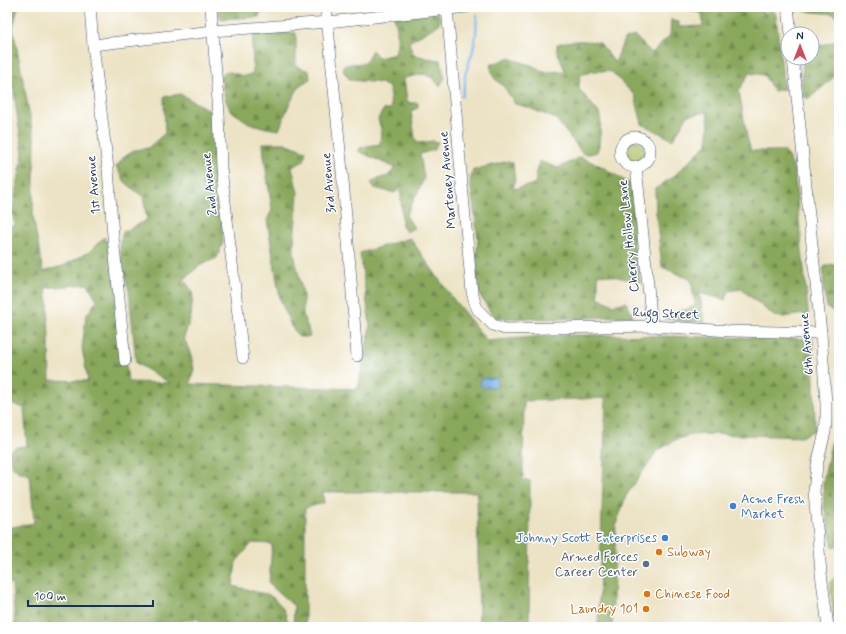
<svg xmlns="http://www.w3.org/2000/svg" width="846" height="634" font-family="Mynerve,sans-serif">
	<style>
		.grass { fill: #acc266; stroke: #647862 }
		.forest { fill: url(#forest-firs); stroke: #526c5c; fill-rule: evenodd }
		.water { fill: url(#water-waves); stroke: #4c71a5 }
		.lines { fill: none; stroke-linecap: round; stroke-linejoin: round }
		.stream { stroke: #7db3ec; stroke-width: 2.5 }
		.minor-casing { stroke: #3a4a6d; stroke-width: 12 }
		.minor { stroke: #fff; stroke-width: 11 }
		.shop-dot { fill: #3f7fe0; stroke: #fff; stroke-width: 1.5 }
		.food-dot { fill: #e8710a; stroke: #fff; stroke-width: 1.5 }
		.service-dot { fill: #5c6f8a; stroke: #fff; stroke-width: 1.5 }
		.labels { text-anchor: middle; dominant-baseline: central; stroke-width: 3; stroke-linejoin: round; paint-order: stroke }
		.street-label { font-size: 13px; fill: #1b2f5e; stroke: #fff }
		.shop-label { font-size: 13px; fill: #366cbe; stroke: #fff; text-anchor: start }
		.food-label { font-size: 13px; fill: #c56008; stroke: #fff; text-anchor: start }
		.service-label { font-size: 13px; fill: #4e5e75; stroke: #fff; text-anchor: end }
	</style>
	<defs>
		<pattern id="forest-firs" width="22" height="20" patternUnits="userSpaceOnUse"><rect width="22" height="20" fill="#89a85b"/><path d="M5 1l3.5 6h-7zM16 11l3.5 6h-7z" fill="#6f894e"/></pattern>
		<pattern id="water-waves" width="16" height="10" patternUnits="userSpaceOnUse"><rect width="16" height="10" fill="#7db3ec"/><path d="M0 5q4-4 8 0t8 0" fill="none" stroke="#6692c2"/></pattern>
	</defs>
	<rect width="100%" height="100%" fill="#fff"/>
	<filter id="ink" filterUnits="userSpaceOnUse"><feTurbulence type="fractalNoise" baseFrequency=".025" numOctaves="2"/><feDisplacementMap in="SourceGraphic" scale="8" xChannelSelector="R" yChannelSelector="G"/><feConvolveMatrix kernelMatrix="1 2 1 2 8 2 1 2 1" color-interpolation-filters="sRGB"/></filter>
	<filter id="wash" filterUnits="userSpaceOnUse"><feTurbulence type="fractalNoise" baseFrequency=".012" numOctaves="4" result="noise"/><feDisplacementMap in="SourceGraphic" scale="16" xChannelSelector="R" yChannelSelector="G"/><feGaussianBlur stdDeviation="0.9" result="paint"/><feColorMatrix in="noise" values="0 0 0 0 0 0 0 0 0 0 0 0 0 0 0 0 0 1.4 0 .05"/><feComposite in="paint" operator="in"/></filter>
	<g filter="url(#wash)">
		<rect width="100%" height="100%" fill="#ece3c4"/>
		<g class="grass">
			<circle cx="635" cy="151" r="10"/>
			<polygon points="837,576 839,577 839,627 835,627 830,582"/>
		</g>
		<g class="forest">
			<path d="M7,7H18L13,28L35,143L33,216L43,272L65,265L89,252L104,237L108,246L114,253L128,382L170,383L136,363L129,291L121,260L120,241L123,232L147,220L143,197L125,182L116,167L124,157L135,150L148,148L165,133L164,97L180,94L211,111L216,148L223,242L217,258L199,266L184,280L193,292L191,316L184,338L191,355L194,369L190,384L358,389L370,325L360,253L410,238L451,296L487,341L558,335H606L813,339L815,430L801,437L714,434L691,435L677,439L657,451L626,496L616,525L612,627H598L606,398L524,401L523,480L530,481L529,627H479L477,492H323L324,503L305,508V627H293L294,606L269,584L272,544L252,543L236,562L233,586L269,595C280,602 288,613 288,627H205L197,619L135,627H85L84,624L75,627H15L12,584L7,583V528L34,523L30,475L19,472L12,467L9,451L16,447L27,446L24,408L7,402V227L15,226L12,212L23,154L13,88L7,57ZM88,284L97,300L86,316L82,348L88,381L50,380L48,302L46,288Z"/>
			<polygon points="217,7 262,7 259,17 221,19"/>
			<polygon points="392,7 437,7 440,20 438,25 409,42 413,54 426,58 440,60 445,78 440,86 432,78 424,74 404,78 407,101 411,103 418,103 418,108 411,111 415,138 418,143 433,141 438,142 434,150 420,154 424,178 416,196 406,215 414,228 406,232 402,225 401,194 399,189 395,193 374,188 371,183 374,180 388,176 395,168 358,151 361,147 380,144 381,129 378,119 383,110 391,109 389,87 381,83 350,80 344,72 343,66 351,64 365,63 372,50 379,58 395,54 397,43 397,28"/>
			<path d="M688,7H745L768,13V7H773L776,16L784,89L774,91L764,75L749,73L739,91L747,137L751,151H785L794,169L809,320L804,314L783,317L774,316L741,289L728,291L725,300L699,293L705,322L682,321L665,319L663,315L685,310L695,305L691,280L662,267L656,216L655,189L675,175L707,144L709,125L707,112L688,115L673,140L642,124L635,96L612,72L603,71H594L580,75L579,89L599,113L601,122L599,146L597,152L591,154H583L556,119L527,107L515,104L505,88L494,78L490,65L508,58L531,65L545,72L565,71L557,51V44C572,40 585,40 600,43L615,63L624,39L635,36L652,53L670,35L671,19L673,21L679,22V27L703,26L702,13L696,12L688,10Z"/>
			<polygon points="803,7 839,7 839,22 835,14 804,11"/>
			<polygon points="264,32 296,33 296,66 309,71 310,79 300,85 288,107 279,130 266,128 249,123 230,110 225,98 220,76 227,71 243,76 253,74 253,61 252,47 254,33"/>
			<polygon points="839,40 839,75 835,76 809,99 801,96 803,61 804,58 812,58 812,48"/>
			<polygon points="263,143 285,143 306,151 304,161 292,167 298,193 294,242 294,254 303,294 303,315 308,328 310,337 299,337 291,326 280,299 267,220 272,210 264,156"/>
			<polygon points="580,157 601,166 630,184 633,199 634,245 640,282 613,276 598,274 598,297 613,305 626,302 633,316 558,319 494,318 475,287 475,263 478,239 470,181 473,170 508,161 513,163 515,182 513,189 535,184 539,161 558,168"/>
			<path d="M831,264L839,267V314L828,309C823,295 823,282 824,267Z"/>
			<polygon points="839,406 839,545 834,548 832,544 824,507 823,482"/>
		</g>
		<polygon class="water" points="497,378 497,387 481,387 481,379"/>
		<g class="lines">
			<g class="stream">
				<polyline points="462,96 465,84 465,75 472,54 476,34 477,16"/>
				<polyline points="836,486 839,484"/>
			</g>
		</g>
	</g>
	<g filter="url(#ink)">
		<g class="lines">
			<defs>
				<g id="minor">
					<polyline points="90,7 93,45 108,169 113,236 125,361"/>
					<polyline points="211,7 219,114 221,168 243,358"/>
					<polyline points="326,7 344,192 357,356"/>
					<polyline points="447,7 462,185 472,292 475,303 478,310 493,325 505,329 652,326 730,331 821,333"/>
					<polyline points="788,7 791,34"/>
					<polyline points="93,45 213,31 328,22 467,7"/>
					<polyline points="793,58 821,333 826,404 826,422 825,432 817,465 814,491 821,573 828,627"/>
					<circle cx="635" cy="152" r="15"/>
					<polyline points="636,166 652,326"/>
				</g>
			</defs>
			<use href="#minor" class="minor-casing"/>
			<use href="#minor" class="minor"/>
		</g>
	</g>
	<g class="shop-dot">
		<circle cx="733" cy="506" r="4"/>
		<circle cx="665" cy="538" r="4"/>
	</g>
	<g class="food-dot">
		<circle cx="659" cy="552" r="4"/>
		<circle cx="647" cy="594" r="4"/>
		<circle cx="646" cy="609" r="4"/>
	</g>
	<circle class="service-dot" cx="646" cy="564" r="4"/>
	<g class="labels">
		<g class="street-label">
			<text transform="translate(448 180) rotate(-95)">Marteney Avenue</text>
			<text transform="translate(329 183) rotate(-95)">3rd Avenue</text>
			<text transform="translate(210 184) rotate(-96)">2nd Avenue</text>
			<text transform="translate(94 185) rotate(-95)">1st Avenue</text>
			<text transform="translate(629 236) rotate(-96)">Cherry Hollow Lane</text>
			<text transform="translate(666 314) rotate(2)">Rugg Street</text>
			<text transform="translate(807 344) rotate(-95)">6th Avenue</text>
		</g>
		<g class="shop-label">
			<text x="741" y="499">Acme Fresh<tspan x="741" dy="15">Market</tspan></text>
			<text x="657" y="538" text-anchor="end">Johnny Scott Enterprises</text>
		</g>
		<g class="food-label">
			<text x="667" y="552">Subway</text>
			<text x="655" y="594">Chinese Food</text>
			<text x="638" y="609" text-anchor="end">Laundry 101</text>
		</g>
		<g class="service-label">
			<text x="638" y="557">Armed Forces<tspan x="638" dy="15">Career Center</tspan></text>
		</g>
	</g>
	<rect width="846" height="634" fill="none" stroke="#fff" stroke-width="24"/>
	<g transform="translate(800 46)"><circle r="19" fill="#ffffff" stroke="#a4acbf"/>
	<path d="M0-3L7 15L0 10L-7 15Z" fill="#d1495b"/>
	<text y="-6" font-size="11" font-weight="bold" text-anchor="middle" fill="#1b2f5e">N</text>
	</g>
	<path d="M28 600v6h125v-6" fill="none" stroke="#1b2f5e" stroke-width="2"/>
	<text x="34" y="600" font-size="12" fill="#1b2f5e" stroke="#ffffff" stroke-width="3" paint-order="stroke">100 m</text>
</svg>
